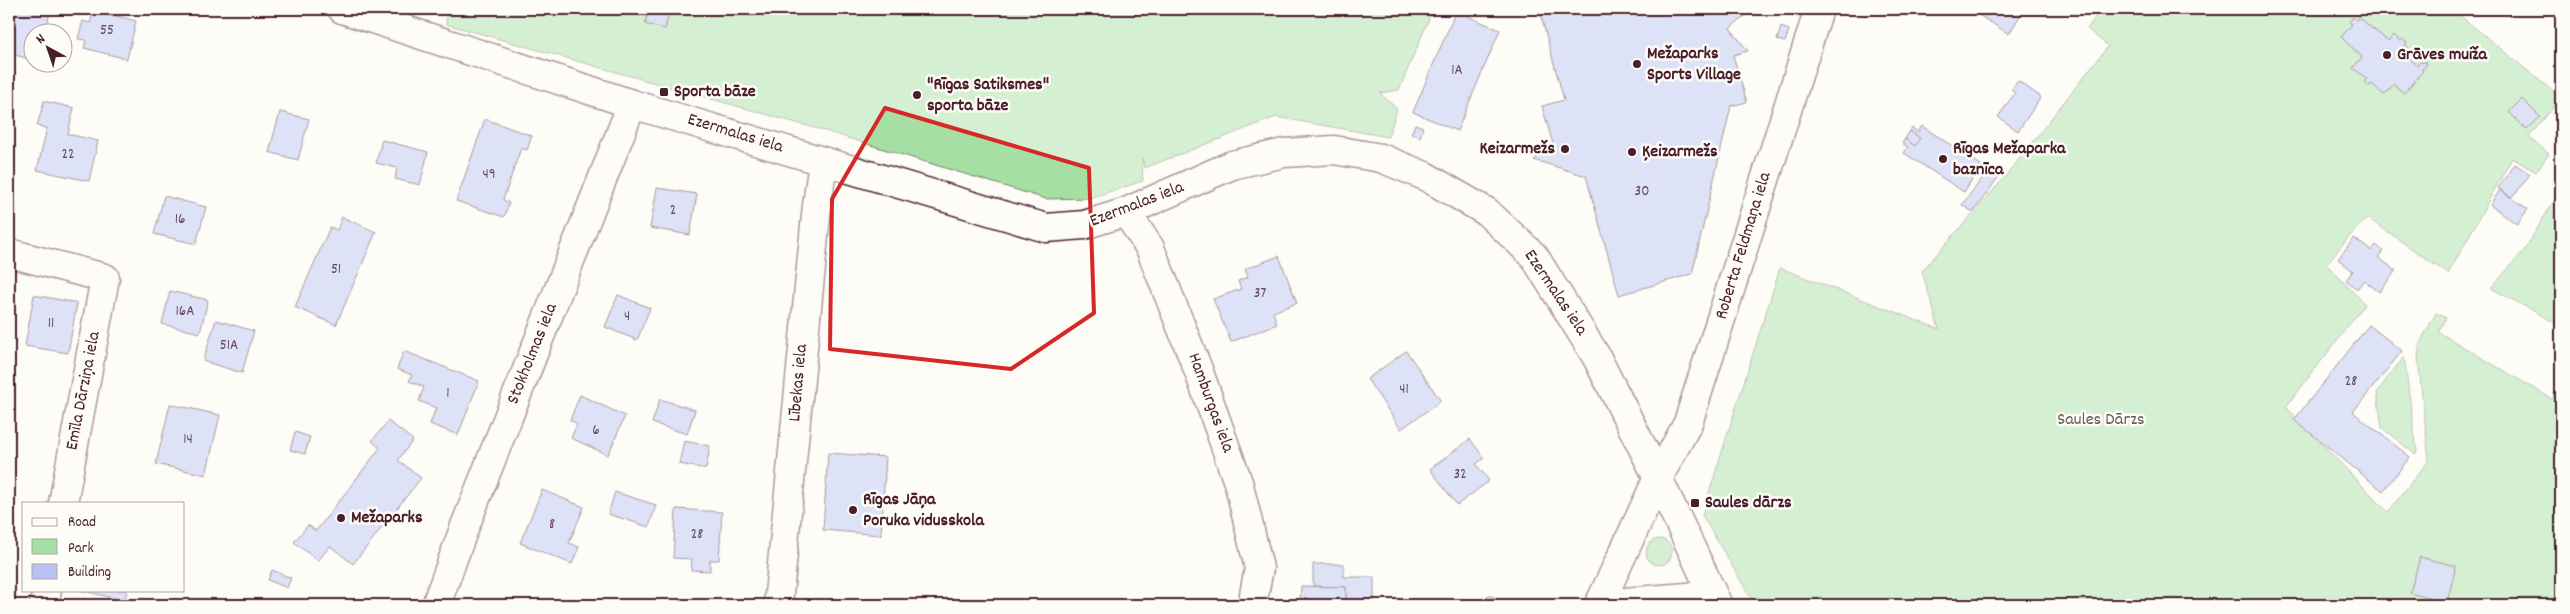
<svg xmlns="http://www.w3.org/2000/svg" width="2570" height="614" font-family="Dekko,sans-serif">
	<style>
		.green { fill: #a5dfa4; stroke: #787f68 }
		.building { fill: #b7c3f4; stroke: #4a1f2b }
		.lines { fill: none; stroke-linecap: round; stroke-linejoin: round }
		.street-casing { stroke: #4a1f2b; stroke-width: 31 }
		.secondary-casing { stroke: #4a1f2b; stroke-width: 31 }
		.street { stroke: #fdfcf7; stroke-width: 28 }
		.secondary { stroke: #fdfcf7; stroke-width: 28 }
		.marked { fill: none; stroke: #d62828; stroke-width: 4; stroke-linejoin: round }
		.poi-dot { fill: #4a1f2b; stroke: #fdfcf7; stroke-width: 2 }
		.labels { text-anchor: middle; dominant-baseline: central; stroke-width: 5; stroke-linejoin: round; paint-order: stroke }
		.number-label { font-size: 15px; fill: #65485d }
		.poi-label { font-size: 18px; font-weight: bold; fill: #4a1f2b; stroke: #fdfcf7; text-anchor: start }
		.street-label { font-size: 18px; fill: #4a1f2b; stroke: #fdfcf7 }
		.park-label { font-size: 18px; fill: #65594f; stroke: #fdfcf7 }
	</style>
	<rect width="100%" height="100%" fill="#fdfcf7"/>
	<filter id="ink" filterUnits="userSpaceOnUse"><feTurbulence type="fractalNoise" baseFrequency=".02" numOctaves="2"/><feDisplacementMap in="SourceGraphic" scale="10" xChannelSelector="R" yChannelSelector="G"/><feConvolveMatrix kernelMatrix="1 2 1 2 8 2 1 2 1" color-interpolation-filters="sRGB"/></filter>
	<g filter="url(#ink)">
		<g class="green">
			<polygon points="447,9 1135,9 1135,12 1136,9 1433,9 1399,90 1380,93 1397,109 1388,137 1276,117 1145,168 1142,157 1143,181 1090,198 1046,199 825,131 446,24"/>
			<polygon points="2101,9 2452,9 2561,98 2529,137 2549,154 2536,172 2512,158 2448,274 2368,218 2355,230 2326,264 2365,304 2286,407 2388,512 2429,460 2418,358 2420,343 2436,313 2446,318 2438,332 2552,399 2561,383 2561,605 1755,605 1702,515 1780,268 1939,329 1922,271 2005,177 2108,46 2087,29"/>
			<polygon points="2561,189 2561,326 2491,288 2523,252"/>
			<polygon points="2404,357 2417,452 2415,454 2382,428 2377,392"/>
			<circle cx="1659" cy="552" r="13"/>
		</g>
		<g class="building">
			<polygon points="9,9 51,9 45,32 32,32 32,60 9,53"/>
			<polygon points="649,9 670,9 665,29 645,24"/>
			<polygon points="1539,9 1754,9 1730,28 1748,51 1733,55 1747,102 1731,106 1692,274 1619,295 1586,176 1534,160 1553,144 1542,106 1564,100"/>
			<polygon points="1972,9 2024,9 2009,34 1971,10"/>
			<polygon points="94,10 136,21 127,59 84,48 86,40 78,39 83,21 90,23"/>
			<polygon points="1456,11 1500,30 1457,131 1413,112"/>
			<polygon points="2353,17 2356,20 2358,17 2388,41 2394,35 2400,41 2402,39 2407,43 2405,45 2415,53 2410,59 2417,65 2420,61 2426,62 2426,66 2422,69 2423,71 2404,93 2394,84 2384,95 2372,84 2369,86 2364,82 2367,79 2353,68 2362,57 2341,37 2352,24 2349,22"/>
			<polygon points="1781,27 1789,30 1785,42 1777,40"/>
			<polygon points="2018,81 2041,97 2018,131 1998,117 2015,93 2011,90"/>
			<polygon points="2522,99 2540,117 2527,130 2509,112"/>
			<polygon points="44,101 74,108 68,134 98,141 89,181 37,170 47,128 37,126"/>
			<polygon points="280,112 309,119 298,160 269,152"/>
			<polygon points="485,119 532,136 527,150 521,148 503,200 509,203 504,217 456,201"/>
			<polygon points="1415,124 1423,127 1420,137 1411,134"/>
			<polygon points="1922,126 1981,165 1964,192 1904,153 1908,147 1902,143 1908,135 1912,128 1918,132"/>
			<polygon points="1910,131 1920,138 1915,146 1905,139"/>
			<polygon points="382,140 428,152 420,185 395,179 397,168 376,163"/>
			<polygon points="2515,164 2530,174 2512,198 2498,188"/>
			<polygon points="1990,168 2000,175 1973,212 1962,205"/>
			<polygon points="657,188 697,194 690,235 650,228"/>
			<polygon points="2500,190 2528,209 2517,224 2490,205"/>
			<polygon points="164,196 206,207 196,244 154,234"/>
			<polygon points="342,217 376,232 336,325 295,307 330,227 337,230"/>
			<polygon points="2354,238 2371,251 2376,245 2383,251 2378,257 2396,271 2379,292 2364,280 2357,289 2346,280 2353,271 2338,259"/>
			<polygon points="1279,256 1297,303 1273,312 1277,324 1231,342 1213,299 1241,289 1238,281 1248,277 1245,269"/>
			<polygon points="170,291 208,300 200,333 162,324"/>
			<polygon points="34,295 77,303 68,353 25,346"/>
			<polygon points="618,295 650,308 637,340 605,327"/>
			<polygon points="216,320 254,331 242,373 203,361"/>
			<polygon points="2369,325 2402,351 2353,412 2410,457 2383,491 2294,420"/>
			<polygon points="404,351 479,381 458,435 430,424 436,408 419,401 424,387 409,381 412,375 397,369"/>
			<polygon points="1406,351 1441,401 1401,429 1367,379"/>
			<polygon points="580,395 625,416 608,455 571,438 577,424 570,420"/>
			<polygon points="660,399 695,410 687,434 652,423"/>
			<polygon points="170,404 220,415 206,475 156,464"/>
			<polygon points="388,421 413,440 398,460 421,478 353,564 330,546 318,561 294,542 308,525 316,531 380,448 372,441"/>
			<polygon points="295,432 310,437 305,454 290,450"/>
			<polygon points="1470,439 1484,458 1476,464 1489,481 1457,505 1430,469"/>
			<polygon points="684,441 710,446 706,469 679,464"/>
			<polygon points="828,453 886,457 881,535 823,530"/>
			<polygon points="542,490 584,507 569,543 579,547 572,564 520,543"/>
			<polygon points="615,492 656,505 649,527 608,514"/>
			<polygon points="676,509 722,512 719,560 710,560 710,571 691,570 692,559 673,558"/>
			<polygon points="2420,557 2456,566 2447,603 2410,593"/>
			<polygon points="1313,564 1344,564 1344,577 1374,577 1374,605 1346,605 1346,587 1313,586"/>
			<polygon points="272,570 291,578 287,588 268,580"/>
			<polygon points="1301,586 1346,587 1346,605 1300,605"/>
			<polygon points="80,590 127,590 125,601"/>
			<polygon points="1488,595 1510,603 1509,605 1484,605"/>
		</g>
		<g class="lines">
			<defs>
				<g id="street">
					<polyline points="1126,212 1150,248 1199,372 1239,485 1259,568 1252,605"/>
					<polyline points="9,253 105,278 63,503"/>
					<polyline points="1599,604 1712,595"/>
					<polyline points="44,605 47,590"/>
					<polyline points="436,605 465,526 632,104"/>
					<polyline points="778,605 817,205 823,161"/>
					<polyline points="1599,605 1658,478 1688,423 1819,9"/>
				</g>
				<polyline id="secondary" points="342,9 632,104 1046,228 1084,225 1126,212 1232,165 1284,153 1334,150 1381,158 1425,176 1487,212 1534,256 1596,356 1658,478 1718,605"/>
			</defs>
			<use href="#street" class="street-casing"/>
			<use href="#secondary" class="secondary-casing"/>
			<use href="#street" class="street"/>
			<use href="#secondary" class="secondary"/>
		</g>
	</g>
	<path d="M0 0H2570V614H0ZM885,108L1089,168L1094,313L1011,369L830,349L832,199Z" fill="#fdfcf7" fill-opacity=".55" fill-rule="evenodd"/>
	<path class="marked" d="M885,108L1089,168L1094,313L1011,369L830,349L832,199Z"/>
	<g class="poi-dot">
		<circle cx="2387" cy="55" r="5"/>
		<circle cx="1637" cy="64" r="5"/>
		<rect x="659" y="87" width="10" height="10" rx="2.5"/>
		<circle cx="917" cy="95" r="5"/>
		<circle cx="1565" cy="149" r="5"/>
		<circle cx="1632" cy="152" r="5"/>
		<circle cx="1943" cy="159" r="5"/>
		<rect x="1690" y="498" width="10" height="10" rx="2.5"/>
		<circle cx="853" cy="510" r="5"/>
		<circle cx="341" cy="518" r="5"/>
	</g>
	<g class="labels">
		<g class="number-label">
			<text x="107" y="31">55</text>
			<text x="1457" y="71">1A</text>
			<text x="68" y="155">22</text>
			<text x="489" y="175">49</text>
			<text x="1642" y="192">30</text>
			<text x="673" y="211">2</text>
			<text x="180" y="220">16</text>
			<text x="336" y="270">51</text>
			<text x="1260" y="294">37</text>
			<text x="185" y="312">16A</text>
			<text x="627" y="317">4</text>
			<text x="51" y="324">11</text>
			<text x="229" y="346">51A</text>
			<text x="2351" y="382">28</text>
			<text x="1404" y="390">41</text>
			<text x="448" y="394">1</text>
			<text x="596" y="431">6</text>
			<text x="188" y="440">14</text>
			<text x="1460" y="475">32</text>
			<text x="552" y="525">8</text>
			<text x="697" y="535">28</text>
		</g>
		<g class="poi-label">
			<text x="1647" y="54">Mežaparks<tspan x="1647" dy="21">Sports Village</tspan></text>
			<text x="2397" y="55">Grāves muiža</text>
			<text x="927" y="85">"Rīgas Satiksmes"<tspan x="927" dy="21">sporta bāze</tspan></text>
			<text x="674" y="92">Sporta bāze</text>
			<text x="1555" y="149" text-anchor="end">Keizarmežs</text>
			<text x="1953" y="149">Rīgas Mežaparka<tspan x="1953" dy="21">baznīca</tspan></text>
			<text x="1642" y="152">Ķeizarmežs</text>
			<text x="863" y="500">Rīgas Jāņa<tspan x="863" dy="21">Poruka vidusskola</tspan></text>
			<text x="1705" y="503">Saules dārzs</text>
			<text x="351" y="518">Mežaparks</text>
		</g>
		<g class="street-label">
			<text transform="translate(735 134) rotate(17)">Ezermalas iela</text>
			<text transform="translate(1137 205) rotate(-21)">Ezermalas iela</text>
			<text transform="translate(1744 246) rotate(-73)">Roberta Feldmaņa iela</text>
			<text transform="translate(1555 293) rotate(56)">Ezermalas iela</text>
			<text transform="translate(533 354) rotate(-68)">Stokholmas iela</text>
			<text transform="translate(799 383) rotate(-85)">Lībekas iela</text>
			<text transform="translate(84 391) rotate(-79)">Emīla Dārziņa iela</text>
			<text transform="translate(1210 403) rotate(70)">Hamburgas iela</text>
		</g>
		<g class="park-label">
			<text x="2101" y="420">Saules Dārzs</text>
		</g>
	</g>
	<rect width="2570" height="614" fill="none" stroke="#fdfcf7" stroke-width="30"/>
	<rect x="15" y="15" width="2540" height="584" fill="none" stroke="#4a1f2b" stroke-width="2" filter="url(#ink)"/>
	<rect x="22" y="502" width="162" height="90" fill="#fdfcf7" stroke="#b5a4a5"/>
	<rect x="32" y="518" width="25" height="8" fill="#fdfcf7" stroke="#b5a4a5"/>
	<text x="68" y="526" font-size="15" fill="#4a1f2b">Road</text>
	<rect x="32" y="539" width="25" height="15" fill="#a5dfa4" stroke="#b5a4a5"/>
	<text x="68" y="552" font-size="15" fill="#4a1f2b">Park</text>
	<rect x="32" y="564" width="25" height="15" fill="#b7c3f4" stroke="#b5a4a5"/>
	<text x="68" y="576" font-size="15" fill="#4a1f2b">Building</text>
	<g transform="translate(48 48) rotate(320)"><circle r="24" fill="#fdfcf7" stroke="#b5a4a5"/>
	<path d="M0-4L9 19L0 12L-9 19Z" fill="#4a1f2b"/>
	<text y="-8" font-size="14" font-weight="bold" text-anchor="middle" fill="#4a1f2b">N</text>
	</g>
</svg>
